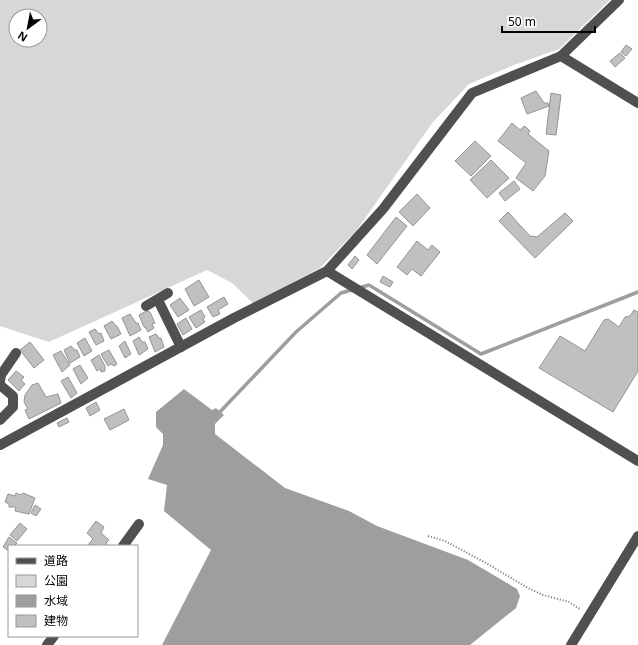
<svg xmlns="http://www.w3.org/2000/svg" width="638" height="645" font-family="'Noto Sans','Noto Sans JP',sans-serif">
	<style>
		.green { fill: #d7d7d7; fill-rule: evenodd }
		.water { fill: #9e9e9e }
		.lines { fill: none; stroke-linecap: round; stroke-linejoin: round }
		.stream { stroke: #9e9e9e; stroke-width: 3.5 }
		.building { fill: #c0c0c0; stroke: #949494 }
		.path { stroke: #727272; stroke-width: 2; stroke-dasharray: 1 2; stroke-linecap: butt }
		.minor { stroke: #505050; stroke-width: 10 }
	</style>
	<rect width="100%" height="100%" fill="#fff"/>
	<path class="green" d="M0,0H610L559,49L514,65L469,84L433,122L356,231L320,268L253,303L232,283L207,270L49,342L0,326ZM16,16H40V40H16Z"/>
	<polygon class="water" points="184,389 212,410 216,408 224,415 215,424 215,434 285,488 349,511 377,526 468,560 517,589 520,596 516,608 470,645 162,645 211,550 164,511 167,485 148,479 163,445 163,434 156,427 156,412"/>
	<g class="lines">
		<polyline class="stream" points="217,415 296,332 341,293 369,285 481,354 638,292"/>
	</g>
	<g class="building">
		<polygon points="626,45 632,49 626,56 621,52"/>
		<polygon points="620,53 625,58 615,67 610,61"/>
		<polygon points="536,91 544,103 548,103 549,106 527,114 521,98"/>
		<polygon points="551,93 561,95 556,135 546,134"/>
		<polygon points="512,123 520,130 524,126 526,127 530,131 528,134 549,151 545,176 533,191 516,178 526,163 498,141"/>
		<polygon points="475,141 491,156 471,176 455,161"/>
		<polygon points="491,160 509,178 487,198 470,180"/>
		<polygon points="514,181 520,189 505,201 499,193"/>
		<polygon points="417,194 430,208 413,226 399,212"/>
		<polygon points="508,212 530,236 537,237 565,213 573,221 535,258 499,221"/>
		<polygon points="396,217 407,226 377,264 367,255"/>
		<polygon points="417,241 428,250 432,245 440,252 421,276 412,269 407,275 397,267"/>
		<polygon points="355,256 359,260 352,269 348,265"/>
		<polygon points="383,276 393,282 390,287 380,282"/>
		<polygon points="199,280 209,297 194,306 185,289"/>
		<polygon points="224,297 228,304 218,310 220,314 213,317 207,307"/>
		<polygon points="180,298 189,310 178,317 170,305"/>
		<polygon points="201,310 205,317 203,319 205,322 196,328 189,317"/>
		<polygon points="634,310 638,312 638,371 613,412 539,368 560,336 585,351 604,320 608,319 619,327 625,317 630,316"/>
		<polygon points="146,311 150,312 155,323 152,324 154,328 148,332 146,328 144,327 139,315"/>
		<polygon points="130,314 136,323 138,323 141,330 130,336 122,318"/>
		<polygon points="186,318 192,329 183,335 177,324"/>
		<polygon points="112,321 116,326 117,326 121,334 111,339 104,326"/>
		<polygon points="95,329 99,334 101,333 104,341 96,345 89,332"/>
		<polygon points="156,334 159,338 161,338 164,347 155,352 149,337"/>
		<polygon points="139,337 142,342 145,342 148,349 139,355 133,341"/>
		<polygon points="85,338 92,351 84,356 77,343"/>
		<polygon points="125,341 131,354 125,358 119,346"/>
		<polygon points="30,342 44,360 34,368 20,350"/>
		<polygon points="71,346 75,350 77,350 80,357 70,363 64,350"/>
		<polygon points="109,350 117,364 114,366 111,364 108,366 101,354"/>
		<polygon points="61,351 70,365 62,372 53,355"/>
		<polygon points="99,355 105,366 105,371 101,372 100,369 97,371 91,360"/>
		<polygon points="80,365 88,378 81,384 73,369"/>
		<polygon points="16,371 24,377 21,380 25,384 19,391 8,380"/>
		<polygon points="68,377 77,393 71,398 61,381"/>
		<polygon points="38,383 46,397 58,394 61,403 29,419 25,410 28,409 24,402 25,395 32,385"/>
		<polygon points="96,402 100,410 90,416 86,408"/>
		<polygon points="124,409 129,420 110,430 104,419"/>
		<polygon points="67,418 69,422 59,427 57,423"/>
		<polygon points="16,493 21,495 23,493 35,498 29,514 15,511 16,507 9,507 9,504 5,502 8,494 15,496"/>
		<polygon points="35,505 41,509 36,516 31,513"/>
		<polygon points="96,521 104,527 101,533 109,540 106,543 109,546 87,546 93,539 87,533"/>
		<polygon points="20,523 27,529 17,541 10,535"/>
		<polygon points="9,537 17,543 14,546 9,546 9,551 3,547"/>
	</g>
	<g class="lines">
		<polyline class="path" points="428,536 445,541 486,563 528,588 543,595 569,602 580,609"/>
		<g class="minor">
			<polyline points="561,56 638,103"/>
			<polyline points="327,271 638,461"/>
			<polyline points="158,300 181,347"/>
			<polyline points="146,306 168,293"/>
			<polyline points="0,381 1,375 16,353"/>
			<polyline points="0,385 13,396 13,407 0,420"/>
			<polyline points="0,445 234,318 327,271 383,209 472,93 561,56 619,0"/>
			<polyline points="123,546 139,524"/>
			<polyline points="47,645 54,636"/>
			<polyline points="571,645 638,536"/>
		</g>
	</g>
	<rect x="8" y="545" width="130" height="92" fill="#ffffff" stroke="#999999"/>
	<rect x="16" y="558" width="20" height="6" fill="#505050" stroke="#999999"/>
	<text x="44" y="565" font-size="12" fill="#000000">道路</text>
	<rect x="16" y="575" width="20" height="12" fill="#d7d7d7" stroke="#999999"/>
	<text x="44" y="585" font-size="12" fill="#000000">公園</text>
	<rect x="16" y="595" width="20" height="12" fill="#9e9e9e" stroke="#999999"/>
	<text x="44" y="605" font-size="12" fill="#000000">水域</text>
	<rect x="16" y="615" width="20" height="12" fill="#c0c0c0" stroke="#999999"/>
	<text x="44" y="625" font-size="12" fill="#000000">建物</text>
	<g transform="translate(28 28) rotate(212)"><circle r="19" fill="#ffffff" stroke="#999999"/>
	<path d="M0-3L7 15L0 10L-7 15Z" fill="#000000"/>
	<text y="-6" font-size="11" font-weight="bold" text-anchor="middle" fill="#000000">N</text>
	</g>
	<path d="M502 26v6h93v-6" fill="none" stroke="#000000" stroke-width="2"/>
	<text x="508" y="26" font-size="12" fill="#000000" stroke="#ffffff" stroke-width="3" paint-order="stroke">50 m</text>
</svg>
